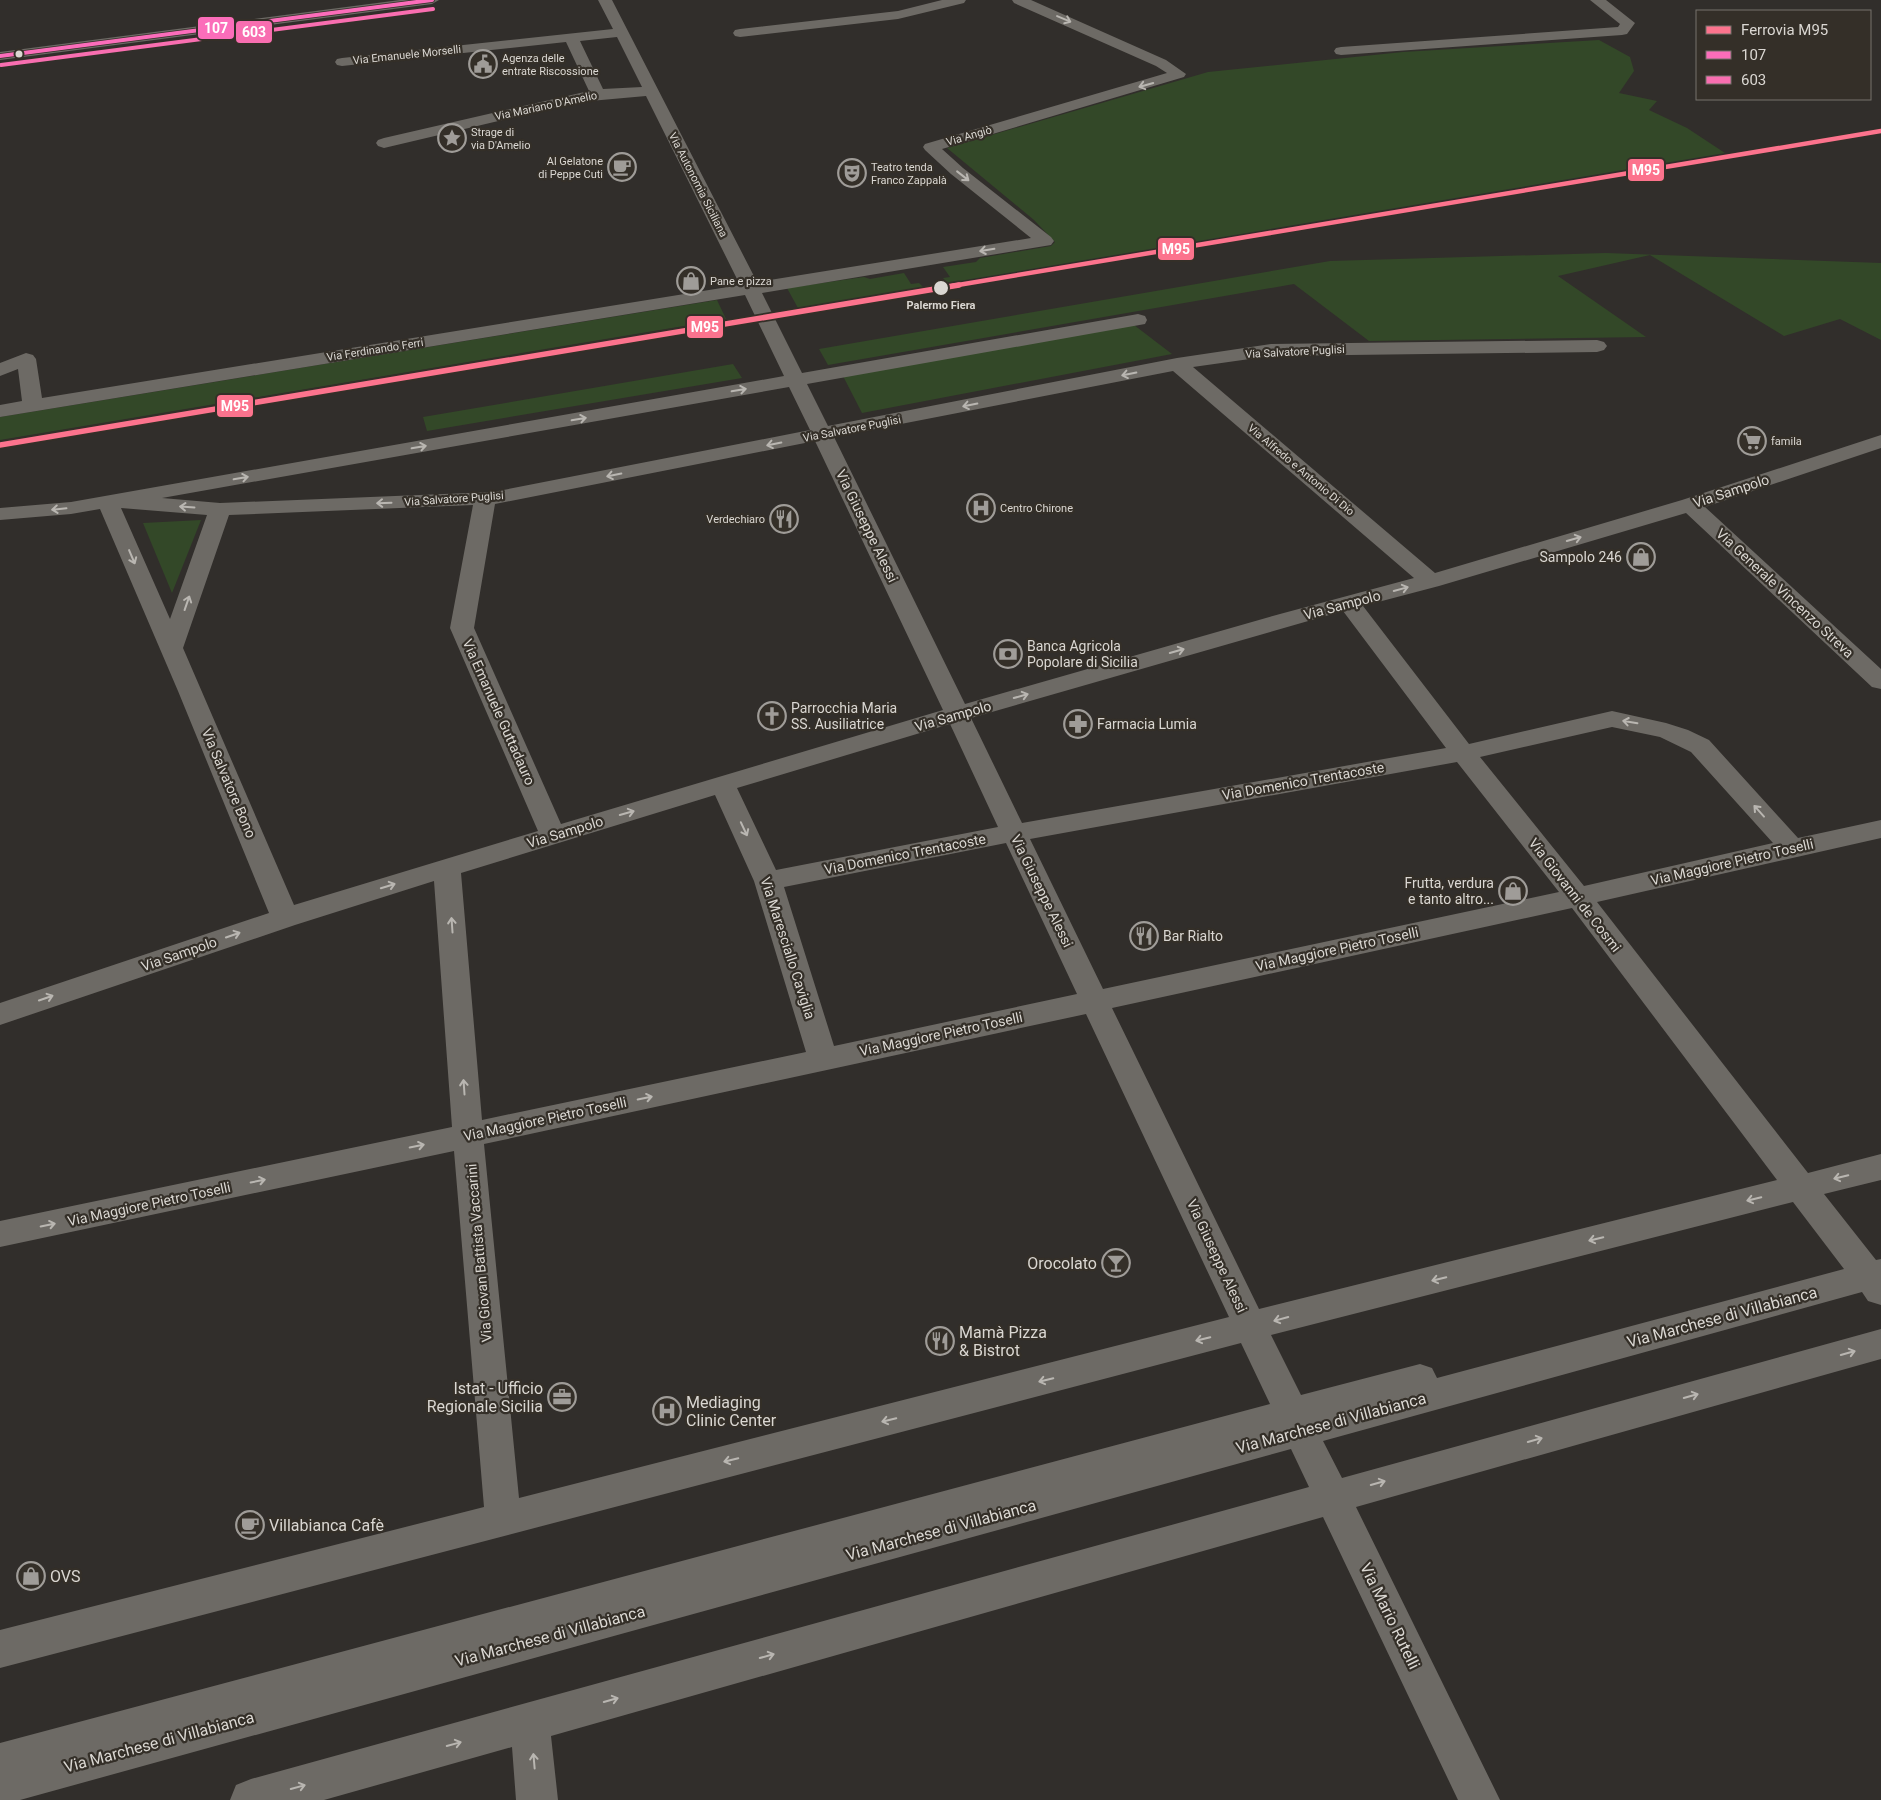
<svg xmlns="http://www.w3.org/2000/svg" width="1881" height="1800" font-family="Roboto,sans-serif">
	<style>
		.green { fill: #334828 }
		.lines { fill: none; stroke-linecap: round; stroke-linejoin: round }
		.minor { fill: #6d6a65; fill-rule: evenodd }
		.bus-1-casing { stroke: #342f28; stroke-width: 5.5 }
		.bus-2-casing { stroke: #342f28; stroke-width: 5.5 }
		.bus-1 { stroke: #fb6dba; stroke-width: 4 }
		.bus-2 { stroke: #f86eb0; stroke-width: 4 }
		.rail-1-far1-casing { stroke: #342f28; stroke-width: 6 }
		.rail-1-casing { stroke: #342f28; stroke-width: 9 }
		.rail-1-far1 { stroke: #fc738d; stroke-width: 4.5 }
		.rail-1 { stroke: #fc738d; stroke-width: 5.5 }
		.oneway { stroke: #b9b6b1 }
		.bus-dot { fill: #dad7d2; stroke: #342f28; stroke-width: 2 }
		.labels { text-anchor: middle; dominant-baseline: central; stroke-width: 4.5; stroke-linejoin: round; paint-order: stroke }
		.far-street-label { font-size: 11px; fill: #dad7d2; stroke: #342f28 }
		.far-poi-label { font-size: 11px; fill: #dad7d2; stroke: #342f28; text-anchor: start }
		.far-stop-label { font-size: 11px; font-weight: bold; fill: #dad7d2; stroke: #342f28 }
		.street-label { font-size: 14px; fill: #dad7d2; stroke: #342f28 }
		.poi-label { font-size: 14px; fill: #dad7d2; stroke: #342f28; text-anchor: start }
		.near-poi-label { font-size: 16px; fill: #dad7d2; stroke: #342f28; text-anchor: start }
		.near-street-label { font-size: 16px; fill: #dad7d2; stroke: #342f28 }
		.line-badge { stroke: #342f28; stroke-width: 2 }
		.badge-label { font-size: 14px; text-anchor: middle; font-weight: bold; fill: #fff }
	</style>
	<rect width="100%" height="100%" fill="#312e2b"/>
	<g class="green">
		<polygon points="1599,40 1630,57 1634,71 1619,93 1657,101 1649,110 1687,128 1725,153 947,283 943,278 950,277 943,267 976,262 980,258 1051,246 1055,242 1034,220 947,148 1208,72 1403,52"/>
		<polygon points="1606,253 1881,263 1881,340 1840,319 1784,336 1650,255 1558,276 1646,337 1369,341 1294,284 828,365 819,349 1330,261"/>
		<polygon points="904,273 911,284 919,283 923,287 798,308 787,288 864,277 870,279"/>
		<polygon points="717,300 726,319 0,440 0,417"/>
		<polygon points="1134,325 1172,354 862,413 843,376"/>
		<polygon points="733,364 742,378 427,431 423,417"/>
		<polygon points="201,520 172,593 143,523"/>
	</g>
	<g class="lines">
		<g class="minor">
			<polygon points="400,0 439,0 432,4 0,60 0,52"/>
			<path d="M598,0H612L757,282L1031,238L951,174L925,150L923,147L925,144L1167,73L1156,66L1014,3L1012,0H1031L1166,60L1186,74L1184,77L942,149L963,168L1051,237L1054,241L1051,245L762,293L802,373L1138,314L1145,316L1147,320L1145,324L807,384L828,426L1177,358L1271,344L1597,340L1604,342L1607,346L1604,350L1597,352L1271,356L1193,367L1435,573L1682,500L1881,435V448L1705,507L1881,669V689L1872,687L1686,513L1439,586L1363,606L1469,744L1612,711L1666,723L1688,730L1709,740L1798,838L1881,820V838L1597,902L1808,1173L1881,1154V1180L1824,1194L1876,1260L1881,1259V1305L1868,1301L1862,1292L1323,1441L1342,1478L1881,1329V1359L1356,1507L1500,1800H1458L1323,1517L551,1736L558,1800H516L512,1747L324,1800H230L236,1785L251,1779L1309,1487L1291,1449L20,1800H0V1743L1270,1404L1241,1343L0,1668V1630L484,1507L454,1151L0,1247V1221L452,1127L434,881L295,925L0,1025V1003L269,913L178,691L100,509L71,514L0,520V508L71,502L784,376L745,295L0,417V405L22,401L18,369L0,376V363L26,353L33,355L36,359L42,398L740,285L646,96L579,102L384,148L378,146L376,143L378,140L384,138L589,91L566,42L342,66L337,65L335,62L337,59L342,58L613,29ZM617,37L642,87L603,89L580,41ZM1173,371L1414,578L1280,614L965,704L834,437ZM789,387L810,430L493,492L220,503L162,498ZM815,441L943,710L561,824L474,628L495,504ZM473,505L450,628L538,831L294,905L183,648L229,515ZM121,508L207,515L170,619ZM1343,611L1446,748L1022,823L971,718ZM950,724L998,827L776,870L737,788ZM1612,727L1660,737L1691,752L1773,843L1584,886L1480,757ZM1457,762L1559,892L1103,989L1030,839ZM715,795L754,881L806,1052L482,1120L461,873ZM1006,843L1077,994L834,1046L784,887ZM1572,908L1777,1180L1259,1309L1112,1008ZM1086,1014L1229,1317L519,1498L484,1144ZM1793,1202L1844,1269L1437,1378L1432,1368L1420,1364L1301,1395L1271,1335Z"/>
			<polygon points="942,0 966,0 964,3 898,19 740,37 735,36 733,33 735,30 740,29 898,11"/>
			<polygon points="1590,0 1606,0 1635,23 1627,34 1622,35 1341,55 1336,54 1334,51 1336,48 1341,47 1618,27 1620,24"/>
		</g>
		<defs>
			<polyline id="bus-1" points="0,56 432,0"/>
			<polyline id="bus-2" points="1,65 433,9"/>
		</defs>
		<use href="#bus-1" class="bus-1-casing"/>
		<use href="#bus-2" class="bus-2-casing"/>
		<use href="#bus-1" class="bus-1"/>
		<use href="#bus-2" class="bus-2"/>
		<defs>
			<polyline id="rail-1-far1" points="952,286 1881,131"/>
			<polyline id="rail-1" points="0,445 959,285"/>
		</defs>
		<use href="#rail-1-far1" class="rail-1-far1-casing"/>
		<use href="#rail-1" class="rail-1-casing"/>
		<use href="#rail-1-far1" class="rail-1-far1"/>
		<use href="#rail-1" class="rail-1"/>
	</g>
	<defs><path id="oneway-shaft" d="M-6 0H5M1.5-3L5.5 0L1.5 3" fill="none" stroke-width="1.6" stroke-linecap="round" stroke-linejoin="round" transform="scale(1.25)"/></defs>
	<g class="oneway">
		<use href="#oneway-shaft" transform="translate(1064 19) rotate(23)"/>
		<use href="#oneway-shaft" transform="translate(1146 85) rotate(164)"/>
		<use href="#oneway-shaft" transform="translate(963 176) rotate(38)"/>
		<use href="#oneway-shaft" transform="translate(987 250) rotate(171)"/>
		<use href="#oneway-shaft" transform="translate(1129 374) rotate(169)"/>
		<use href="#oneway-shaft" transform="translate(739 390) rotate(-10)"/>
		<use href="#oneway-shaft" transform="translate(970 405) rotate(169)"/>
		<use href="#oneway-shaft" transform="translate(579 419) rotate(-10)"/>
		<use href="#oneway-shaft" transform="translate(774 444) rotate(169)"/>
		<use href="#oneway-shaft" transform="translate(419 447) rotate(-10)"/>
		<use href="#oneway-shaft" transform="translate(614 475) rotate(169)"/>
		<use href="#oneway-shaft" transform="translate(241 478) rotate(-10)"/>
		<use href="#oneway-shaft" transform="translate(384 503) rotate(178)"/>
		<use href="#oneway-shaft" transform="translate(187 507) rotate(-176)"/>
		<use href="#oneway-shaft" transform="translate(59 509) rotate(174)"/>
		<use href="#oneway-shaft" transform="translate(1574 539) rotate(-16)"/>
		<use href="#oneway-shaft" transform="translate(132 557) rotate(67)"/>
		<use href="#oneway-shaft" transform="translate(1401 589) rotate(-15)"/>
		<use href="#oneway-shaft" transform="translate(187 603) rotate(-71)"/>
		<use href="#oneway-shaft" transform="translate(1177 651) rotate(-16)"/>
		<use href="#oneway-shaft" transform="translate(1021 696) rotate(-16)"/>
		<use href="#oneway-shaft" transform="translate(1630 722) rotate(-171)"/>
		<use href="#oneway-shaft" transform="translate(1759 811) rotate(-132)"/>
		<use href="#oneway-shaft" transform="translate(627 813) rotate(-16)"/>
		<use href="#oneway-shaft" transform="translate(744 829) rotate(65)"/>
		<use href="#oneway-shaft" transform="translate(388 886) rotate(-17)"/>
		<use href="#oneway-shaft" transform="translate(452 925) rotate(-94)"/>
		<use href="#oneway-shaft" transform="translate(233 935) rotate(-19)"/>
		<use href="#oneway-shaft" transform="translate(46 998) rotate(-19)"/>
		<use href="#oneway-shaft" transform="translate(464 1087) rotate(-94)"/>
		<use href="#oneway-shaft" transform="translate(645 1098) rotate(-12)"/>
		<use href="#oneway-shaft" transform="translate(417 1146) rotate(-12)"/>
		<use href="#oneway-shaft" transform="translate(1841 1177) rotate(166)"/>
		<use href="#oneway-shaft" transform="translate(258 1181) rotate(-12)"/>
		<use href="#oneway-shaft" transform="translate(1754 1199) rotate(166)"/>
		<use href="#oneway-shaft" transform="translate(48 1225) rotate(-12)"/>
		<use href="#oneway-shaft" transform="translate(1596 1239) rotate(166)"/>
		<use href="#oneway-shaft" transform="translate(1439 1279) rotate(166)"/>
		<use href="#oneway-shaft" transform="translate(1281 1319) rotate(165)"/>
		<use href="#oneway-shaft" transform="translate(1203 1339) rotate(166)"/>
		<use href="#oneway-shaft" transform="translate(1848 1353) rotate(-16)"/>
		<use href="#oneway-shaft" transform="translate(1046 1380) rotate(166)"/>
		<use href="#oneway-shaft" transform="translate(1691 1396) rotate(-16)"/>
		<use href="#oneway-shaft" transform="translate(889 1420) rotate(166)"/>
		<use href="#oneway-shaft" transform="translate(1535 1440) rotate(-16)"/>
		<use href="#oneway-shaft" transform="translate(731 1460) rotate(166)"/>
		<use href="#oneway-shaft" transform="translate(1378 1483) rotate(-16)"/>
		<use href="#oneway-shaft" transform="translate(767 1656) rotate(-16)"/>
		<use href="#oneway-shaft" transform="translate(611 1700) rotate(-16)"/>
		<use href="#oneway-shaft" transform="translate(454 1744) rotate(-15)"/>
		<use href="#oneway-shaft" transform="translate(534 1761) rotate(-95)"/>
		<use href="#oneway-shaft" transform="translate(298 1787) rotate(-15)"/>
	</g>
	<defs>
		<symbol id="civic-ring" viewBox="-11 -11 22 22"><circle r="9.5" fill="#342f28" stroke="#9f9c98" stroke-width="1.5"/><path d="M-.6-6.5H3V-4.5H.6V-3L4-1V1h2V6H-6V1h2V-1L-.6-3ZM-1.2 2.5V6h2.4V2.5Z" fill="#9f9c98"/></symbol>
		<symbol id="sight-ring" viewBox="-11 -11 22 22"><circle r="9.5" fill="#342f28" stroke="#9f9c98" stroke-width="1.5"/><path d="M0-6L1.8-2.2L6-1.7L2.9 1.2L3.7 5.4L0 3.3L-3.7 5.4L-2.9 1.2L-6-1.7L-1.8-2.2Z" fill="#9f9c98"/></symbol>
		<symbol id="cafe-ring" viewBox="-11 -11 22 22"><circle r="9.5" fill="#342f28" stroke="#9f9c98" stroke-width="1.5"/><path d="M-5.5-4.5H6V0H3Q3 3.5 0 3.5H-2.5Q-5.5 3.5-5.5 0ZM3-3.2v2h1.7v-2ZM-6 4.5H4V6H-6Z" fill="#9f9c98"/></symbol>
		<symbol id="theatre-ring" viewBox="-11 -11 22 22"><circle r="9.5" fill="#342f28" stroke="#9f9c98" stroke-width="1.5"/><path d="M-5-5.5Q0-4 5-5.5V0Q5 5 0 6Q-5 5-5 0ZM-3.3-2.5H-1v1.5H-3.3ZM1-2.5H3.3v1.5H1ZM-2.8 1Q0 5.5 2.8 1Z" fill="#9f9c98"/></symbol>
		<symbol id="shop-ring" viewBox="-11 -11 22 22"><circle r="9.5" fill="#342f28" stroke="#9f9c98" stroke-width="1.5"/><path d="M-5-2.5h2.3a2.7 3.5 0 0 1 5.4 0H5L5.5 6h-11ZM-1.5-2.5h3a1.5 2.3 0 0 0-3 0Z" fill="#9f9c98"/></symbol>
		<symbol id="supermarket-ring" viewBox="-11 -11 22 22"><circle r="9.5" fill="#342f28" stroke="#9f9c98" stroke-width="1.5"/><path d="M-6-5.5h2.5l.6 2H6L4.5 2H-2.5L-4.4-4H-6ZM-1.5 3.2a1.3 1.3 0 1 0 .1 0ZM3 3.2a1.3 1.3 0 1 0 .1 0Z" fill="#9f9c98"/></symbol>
		<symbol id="hospital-ring" viewBox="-11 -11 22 22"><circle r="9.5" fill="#342f28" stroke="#9f9c98" stroke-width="1.5"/><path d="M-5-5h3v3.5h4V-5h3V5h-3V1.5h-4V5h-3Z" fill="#9f9c98"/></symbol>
		<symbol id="restaurant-ring" viewBox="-11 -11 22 22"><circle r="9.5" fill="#342f28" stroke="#9f9c98" stroke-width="1.5"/><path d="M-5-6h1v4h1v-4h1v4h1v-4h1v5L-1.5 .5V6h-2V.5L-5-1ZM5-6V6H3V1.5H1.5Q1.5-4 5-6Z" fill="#9f9c98"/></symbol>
		<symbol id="bank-ring" viewBox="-11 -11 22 22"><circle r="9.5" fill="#342f28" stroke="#9f9c98" stroke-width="1.5"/><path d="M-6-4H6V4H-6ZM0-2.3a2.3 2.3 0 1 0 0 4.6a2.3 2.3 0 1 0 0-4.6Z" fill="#9f9c98"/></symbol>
		<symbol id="church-ring" viewBox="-11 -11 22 22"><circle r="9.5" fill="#342f28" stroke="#9f9c98" stroke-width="1.5"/><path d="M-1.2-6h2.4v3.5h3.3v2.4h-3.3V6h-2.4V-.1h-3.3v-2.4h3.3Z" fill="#9f9c98"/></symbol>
		<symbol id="pharmacy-ring" viewBox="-11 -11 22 22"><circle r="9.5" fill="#342f28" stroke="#9f9c98" stroke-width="1.5"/><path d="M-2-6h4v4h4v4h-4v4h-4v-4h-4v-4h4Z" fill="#9f9c98"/></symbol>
		<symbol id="bar-ring" viewBox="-11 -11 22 22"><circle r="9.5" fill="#342f28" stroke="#9f9c98" stroke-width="1.5"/><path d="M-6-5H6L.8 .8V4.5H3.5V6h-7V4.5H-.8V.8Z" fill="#9f9c98"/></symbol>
		<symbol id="office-ring" viewBox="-11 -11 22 22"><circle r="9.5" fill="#342f28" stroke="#9f9c98" stroke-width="1.5"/><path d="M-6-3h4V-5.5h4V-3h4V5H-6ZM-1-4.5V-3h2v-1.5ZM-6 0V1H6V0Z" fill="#9f9c98"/></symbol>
	</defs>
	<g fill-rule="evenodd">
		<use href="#civic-ring" x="467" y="48" width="32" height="32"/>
		<use href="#sight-ring" x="436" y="122" width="32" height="32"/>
		<use href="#cafe-ring" x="606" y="151" width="32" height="32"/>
		<use href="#theatre-ring" x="836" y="157" width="32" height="32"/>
		<use href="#shop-ring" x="675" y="265" width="32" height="32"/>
		<use href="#supermarket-ring" x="1736" y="425" width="32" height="32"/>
		<use href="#hospital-ring" x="965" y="492" width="32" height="32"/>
		<use href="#restaurant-ring" x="768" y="503" width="32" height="32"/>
		<use href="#shop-ring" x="1625" y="541" width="32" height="32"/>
		<use href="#bank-ring" x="992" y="638" width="32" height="32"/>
		<use href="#church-ring" x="756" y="700" width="32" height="32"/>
		<use href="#pharmacy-ring" x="1062" y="708" width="32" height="32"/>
		<use href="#shop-ring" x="1497" y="875" width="32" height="32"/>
		<use href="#restaurant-ring" x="1128" y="920" width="32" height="32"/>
		<use href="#bar-ring" x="1100" y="1247" width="32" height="32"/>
		<use href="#restaurant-ring" x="924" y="1325" width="32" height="32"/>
		<use href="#office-ring" x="546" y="1381" width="32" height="32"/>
		<use href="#hospital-ring" x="651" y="1395" width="32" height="32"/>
		<use href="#cafe-ring" x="234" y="1509" width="32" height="32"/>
		<use href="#shop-ring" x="15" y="1560" width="32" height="32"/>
	</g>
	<g class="bus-dot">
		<circle cx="19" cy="54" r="4.5"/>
		<circle cx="941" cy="288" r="8"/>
	</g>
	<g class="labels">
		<g class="far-street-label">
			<text transform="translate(407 55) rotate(-6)">Via Emanuele Morselli</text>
			<text transform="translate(546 106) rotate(-12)">Via Mariano D'Amelio</text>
			<text transform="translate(969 136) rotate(-16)">Via Angiò</text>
			<text transform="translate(698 185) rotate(63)">Via Autonomia Siciliana</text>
			<text transform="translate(375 350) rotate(-9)">Via Ferdinando Ferri</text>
			<text transform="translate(1295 352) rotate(-3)">Via Salvatore Puglisi</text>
			<text transform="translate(852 429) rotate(-11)">Via Salvatore Puglisi</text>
			<text transform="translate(1301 470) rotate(40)">Via Alfredo e Antonio Di Dio</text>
			<text transform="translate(454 499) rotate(-4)">Via Salvatore Puglisi</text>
		</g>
		<g class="far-poi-label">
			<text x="502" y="58">Agenza delle<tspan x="502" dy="13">entrate Riscossione</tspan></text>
			<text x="471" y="132">Strage di<tspan x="471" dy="13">via D'Amelio</tspan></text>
			<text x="603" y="161" text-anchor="end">Al Gelatone<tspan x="603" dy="13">di Peppe Cuti</tspan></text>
			<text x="871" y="167">Teatro tenda<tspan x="871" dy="13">Franco Zappalà</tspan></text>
			<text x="710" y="281">Pane e pizza</text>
			<text x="1771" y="441">famila</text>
			<text x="1000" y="508">Centro Chirone</text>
			<text x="765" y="519" text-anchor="end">Verdechiaro</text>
		</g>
		<g class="far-stop-label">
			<text x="941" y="305">Palermo Fiera</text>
		</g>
		<g class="street-label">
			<text transform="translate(1731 491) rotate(-18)">Via Sampolo</text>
			<text transform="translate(867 526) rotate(64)">Via Giuseppe Alessi</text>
			<text transform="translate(1785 593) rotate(43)">Via Generale Vincenzo Streva</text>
			<text transform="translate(1342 605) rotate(-15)">Via Sampolo</text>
			<text transform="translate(499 712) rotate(66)">Via Emanuele Guttadauro</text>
			<text transform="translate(953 716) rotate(-16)">Via Sampolo</text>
			<text transform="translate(1303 781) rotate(-10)">Via Domenico Trentacoste</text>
			<text transform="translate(229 783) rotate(67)">Via Salvatore Bono</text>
			<text transform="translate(565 832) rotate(-17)">Via Sampolo</text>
			<text transform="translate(905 854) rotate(-11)">Via Domenico Trentacoste</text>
			<text transform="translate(1732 862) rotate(-13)">Via Maggiore Pietro Toselli</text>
			<text transform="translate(1042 891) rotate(64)">Via Giuseppe Alessi</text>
			<text transform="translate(1575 895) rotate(52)">Via Giovanni de Cosmi</text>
			<text transform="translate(788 948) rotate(72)">Via Maresciallo Caviglia</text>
			<text transform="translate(1337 949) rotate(-12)">Via Maggiore Pietro Toselli</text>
			<text transform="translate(179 954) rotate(-19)">Via Sampolo</text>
			<text transform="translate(941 1034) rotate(-12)">Via Maggiore Pietro Toselli</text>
			<text transform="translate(545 1119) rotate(-12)">Via Maggiore Pietro Toselli</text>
			<text transform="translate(149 1204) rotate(-12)">Via Maggiore Pietro Toselli</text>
			<text transform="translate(479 1253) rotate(-95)">Via Giovan Battista Vaccarini</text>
			<text transform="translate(1217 1256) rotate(65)">Via Giuseppe Alessi</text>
		</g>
		<g class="poi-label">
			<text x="1622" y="557" text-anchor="end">Sampolo 246</text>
			<text x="1027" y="646">Banca Agricola<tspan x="1027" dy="16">Popolare di Sicilia</tspan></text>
			<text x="791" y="708">Parrocchia Maria<tspan x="791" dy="16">SS. Ausiliatrice</tspan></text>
			<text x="1097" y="724">Farmacia Lumia</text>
			<text x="1494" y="883" text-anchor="end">Frutta, verdura<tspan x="1494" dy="16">e tanto altro...</tspan></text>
			<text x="1163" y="936">Bar Rialto</text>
		</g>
		<g class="near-poi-label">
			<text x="1097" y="1263" text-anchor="end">Orocolato</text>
			<text x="959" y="1332">Mamà Pizza<tspan x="959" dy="18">&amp; Bistrot</tspan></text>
			<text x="543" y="1388" text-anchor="end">Istat - Ufficio<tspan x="543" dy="18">Regionale Sicilia</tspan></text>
			<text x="686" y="1402">Mediaging<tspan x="686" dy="18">Clinic Center</tspan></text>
			<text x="269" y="1525">Villabianca Cafè</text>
			<text x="50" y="1576">OVS</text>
		</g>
		<g class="near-street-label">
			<text transform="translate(1722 1317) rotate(-15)">Via Marchese di Villabianca</text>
			<text transform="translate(1331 1423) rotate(-15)">Via Marchese di Villabianca</text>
			<text transform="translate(941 1530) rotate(-15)">Via Marchese di Villabianca</text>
			<text transform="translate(1390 1616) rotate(64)">Via Mario Rutelli</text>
			<text transform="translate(550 1636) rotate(-15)">Via Marchese di Villabianca</text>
			<text transform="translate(159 1742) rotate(-15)">Via Marchese di Villabianca</text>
		</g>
	</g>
	<g class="line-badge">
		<rect x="197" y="16" width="38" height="24" rx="5" fill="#fb6dba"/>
		<rect x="235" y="20" width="38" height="24" rx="5" fill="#f86eb0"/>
		<rect x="1627" y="158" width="38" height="24" rx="5" fill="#fc738d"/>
		<rect x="1157" y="237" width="38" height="24" rx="5" fill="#fc738d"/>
		<rect x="686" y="315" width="38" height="24" rx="5" fill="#fc738d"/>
		<rect x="216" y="394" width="38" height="24" rx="5" fill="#fc738d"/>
	</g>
	<g class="badge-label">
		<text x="216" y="33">107</text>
		<text x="254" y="37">603</text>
		<text x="1646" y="175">M95</text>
		<text x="1176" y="254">M95</text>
		<text x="705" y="332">M95</text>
		<text x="235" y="411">M95</text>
	</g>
	<rect x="1696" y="10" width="175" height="90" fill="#342f28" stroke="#76726c"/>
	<rect x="1706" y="26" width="25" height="8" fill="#fc738d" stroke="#76726c"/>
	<text x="1741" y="35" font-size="15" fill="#dad7d2">Ferrovia M95</text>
	<rect x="1706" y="51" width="25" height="8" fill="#fb6dba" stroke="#76726c"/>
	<text x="1741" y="60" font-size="15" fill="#dad7d2">107</text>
	<rect x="1706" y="76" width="25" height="8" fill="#f86eb0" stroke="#76726c"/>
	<text x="1741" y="85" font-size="15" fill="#dad7d2">603</text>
</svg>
